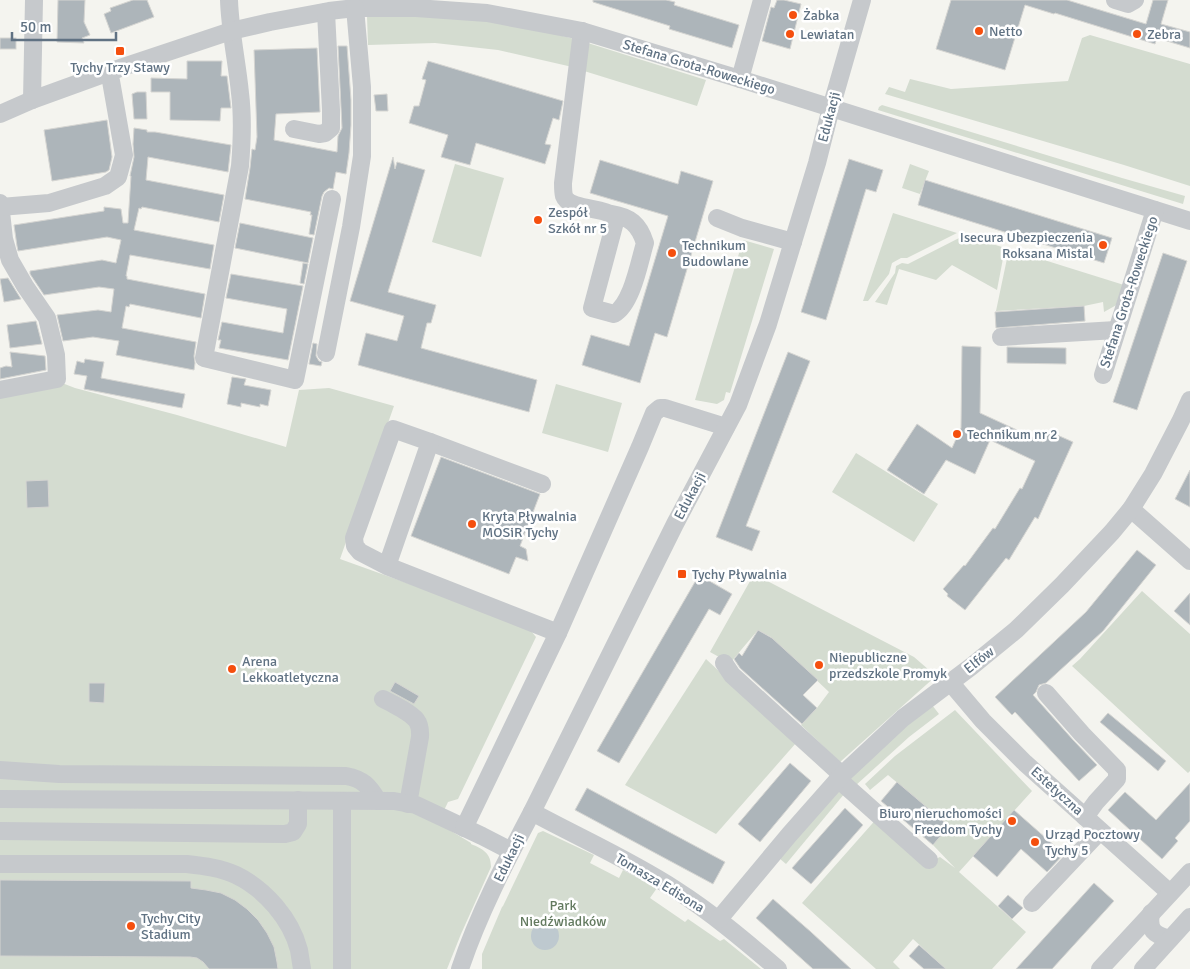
<svg xmlns="http://www.w3.org/2000/svg" width="1190" height="969" font-family="Signika,sans-serif">
	<style>
		.green { fill: #d4dcd0 }
		.water { fill: #bec9cf }
		.building { fill: #adb5ba; stroke: #d5d5d2 }
		.lines { fill: none; stroke-linecap: round; stroke-linejoin: round }
		.minor { stroke: #c6c9cc; stroke-width: 18 }
		.poi-dot { fill: #f54f0e; stroke: #fff; stroke-width: 2 }
		.labels { text-anchor: middle; dominant-baseline: central; stroke-width: 5; stroke-linejoin: round; paint-order: stroke }
		.poi-label { font-size: 14px; fill: #607283; stroke: #fff; text-anchor: start }
		.street-label { font-size: 14px; fill: #607283; stroke: #fff }
		.park-label { font-size: 14px; fill: #637a5f; stroke: #fff }
	</style>
	<rect width="100%" height="100%" fill="#f4f4ef"/>
	<g class="green">
		<polygon points="367,16 428,16 487,21 542,31 575,39 706,80 697,106 568,66 498,50 435,43 368,45"/>
		<polygon points="1090,35 1190,64 1190,186 1124,165 885,94 889,87 905,92 910,79 951,89 1068,81 1082,38"/>
		<polygon points="882,105 1122,178 1185,196 1183,204 878,110 879,107"/>
		<polygon points="455,164 504,178 481,257 432,242"/>
		<polygon points="910,164 929,171 920,194 902,188"/>
		<polygon points="893,213 957,233 907,258 901,258 892,263 889,274 868,301 863,301"/>
		<polygon points="965,235 1005,248 997,290 952,265 936,280 899,269 887,305 875,302 895,273 896,266 902,263 908,264"/>
		<polygon points="743,240 774,249 730,393 726,392 724,400 717,404 695,400"/>
		<polygon points="1009,249 1124,285 1120,303 1104,312 1103,302 1084,306 996,311"/>
		<path d="M44,376L75,388L177,415L286,447L299,390L329,388L394,406L340,559L527,626L536,637L458,799L448,802L438,823L471,843V844C483,849 491,853 491,867L461,934L447,969H0V385Z"/>
		<polygon points="556,384 622,403 608,452 542,433"/>
		<polygon points="856,453 938,504 914,542 832,492"/>
		<polygon points="754,574 914,657 936,676 840,762 801,725 817,708 829,692 771,637 758,630 730,663 710,652"/>
		<polygon points="1142,591 1190,634 1190,771 1188,773 1072,666 1080,659"/>
		<polygon points="706,659 796,743 716,834 625,785"/>
		<polygon points="932,705 939,714 909,737 855,786 845,777"/>
		<polygon points="955,710 1032,791 959,872 1026,932 992,969 946,969 913,939 893,962 900,969 876,969 802,903 879,816 933,860 940,857 955,868 933,845 949,826 888,775 870,790 865,784 895,756"/>
		<polygon points="840,788 845,793 786,864 779,858"/>
		<polygon points="543,831 594,855 590,863 619,878 623,870 657,888 650,898 685,922 688,919 720,941 724,939 761,969 482,969 482,954 502,907 503,906 538,833"/>
	</g>
	<circle class="water" cx="545" cy="936" r="14"/>
	<g class="building">
		<polygon points="58,0 85,0 84,22 90,35 82,38 84,43 57,42"/>
		<polygon points="133,0 147,0 154,17 111,33 104,14 111,11 110,8"/>
		<polygon points="593,0 666,0 675,2 674,5 739,25 732,48 669,29 670,26 593,2"/>
		<polygon points="777,0 784,0 801,4 790,49 762,41 771,7 774,8"/>
		<polygon points="951,0 1067,0 1146,24 1153,0 1168,0 1161,24 1190,32 1190,48 1157,38 1155,44 1055,13 1054,14 1025,5 1005,70 936,49"/>
		<rect x="0" y="38" width="16" height="11"/>
		<polygon points="338,46 347,46 351,100 351,125 349,153 346,174 336,172 333,189 329,188 324,192 322,196 314,235 309,234 312,215 310,215 311,212 245,199 250,168 252,149 255,150 257,137 254,50 317,48 320,112 276,114 274,140 337,152 338,136 342,128"/>
		<polygon points="187,61 222,61 221,76 227,76 231,108 221,108 220,121 170,120 170,92 151,92 151,78 187,79"/>
		<polygon points="428,61 563,101 559,120 553,118 545,144 551,145 545,164 476,143 470,165 441,157 448,135 409,123 414,106 419,106 426,80 422,79"/>
		<polygon points="137,92 146,92 147,119 134,119 132,94"/>
		<polygon points="387,94 388,111 376,111 374,95"/>
		<polygon points="107,120 112,157 109,170 106,172 52,181 44,130"/>
		<polygon points="134,128 147,130 147,132 155,132 231,145 228,172 148,157 146,180 224,195 219,222 142,207 141,209 139,208 134,230 214,245 210,269 130,255 126,276 127,276 127,279 205,294 201,318 130,304 129,307 126,306 122,328 196,342 194,356 195,363 194,370 116,355 119,341 93,337 63,341 57,315 98,310 111,312 114,289 99,287 44,295 30,274 30,271 102,260 116,263 121,240 107,237 18,251 17,246 14,225 104,211 104,207 121,209 123,223 128,223 131,176 130,176 134,157 133,144"/>
		<polygon points="393,157 395,169 397,162 425,170 388,292 436,305 431,323 427,323 421,348 537,380 529,412 358,365 366,333 397,341 404,316 350,301"/>
		<polygon points="849,159 883,170 876,192 866,189 826,320 801,312"/>
		<polygon points="600,160 678,184 681,171 713,181 667,337 655,333 640,383 582,365 591,335 629,346 668,216 590,193"/>
		<polygon points="925,180 1112,238 1104,263 918,205"/>
		<polygon points="240,223 313,238 308,263 235,248"/>
		<polygon points="1163,253 1187,261 1137,410 1113,402"/>
		<polygon points="303,263 308,264 304,284 300,283"/>
		<polygon points="231,274 303,286 288,360 219,348 221,340 218,340 222,322 283,333 287,309 226,298"/>
		<polygon points="8,278 16,291 21,299 4,302 0,279"/>
		<polygon points="1084,306 1085,321 996,328 995,312"/>
		<polygon points="36,321 42,344 10,348 7,325"/>
		<polygon points="313,343 317,344 316,356 319,361 322,362 321,366 309,364"/>
		<polygon points="962,346 981,347 980,413 1043,442 1048,431 1073,442 1038,519 1035,517 1009,560 1006,558 965,610 947,596 948,594 943,589 964,565 965,566 993,528 995,529 1020,488 1022,489 1035,461 990,440 975,474 946,460 924,494 887,470 917,424 952,448 961,428"/>
		<polygon points="1007,347 1066,348 1066,364 1007,363"/>
		<polygon points="10,352 45,356 46,370 0,379 0,368 6,366 12,367"/>
		<polygon points="788,352 810,361 746,526 760,531 752,551 716,537"/>
		<polygon points="85,359 104,362 101,378 185,394 182,408 84,389 87,376 74,374 77,361 84,363"/>
		<polygon points="232,377 246,379 244,385 271,390 268,406 260,404 260,407 241,403 241,407 227,404"/>
		<polygon points="441,457 540,494 520,546 526,549 528,561 516,557 509,574 411,536"/>
		<polygon points="1190,470 1190,507 1175,499"/>
		<polygon points="48,480 49,507 27,508 26,481"/>
		<polygon points="1137,550 1156,565 1103,631 1046,683 1039,685 1036,692 1033,695 1074,741 1097,765 1079,781 1015,712 1012,715 995,697 1086,612"/>
		<polygon points="699,575 732,594 720,615 709,609 619,763 597,751"/>
		<polygon points="1190,593 1190,625 1174,611"/>
		<polygon points="758,630 772,638 818,680 803,695 817,708 802,724 740,668 734,659 739,653 742,656"/>
		<polygon points="395,682 419,696 414,704 390,691"/>
		<polygon points="89,683 105,683 104,703 89,702"/>
		<polygon points="1108,713 1166,761 1158,771 1100,722"/>
		<polygon points="790,763 811,781 760,842 738,824"/>
		<polygon points="897,782 949,826 933,845 881,801"/>
		<polygon points="1190,783 1190,821 1175,838 1178,841 1162,859 1108,810 1125,792 1156,820"/>
		<polygon points="587,788 725,862 713,884 575,810"/>
		<polygon points="845,808 863,825 811,884 792,868"/>
		<polygon points="1014,810 1064,854 1047,872 1021,849 997,877 973,856"/>
		<polygon points="0,880 191,881 191,888 206,890 221,893 235,900 247,909 258,920 267,933 274,947 277,962 278,969 209,969 203,962 197,958 190,957 0,956"/>
		<polygon points="1094,883 1114,901 1052,969 1016,969"/>
		<polygon points="1008,895 1023,908 1012,919 998,906"/>
		<polygon points="773,899 811,932 851,969 813,969 756,918"/>
		<polygon points="919,945 946,969 924,969 909,956"/>
	</g>
	<g class="lines">
		<g class="minor">
			<path d="M229,0C230,31 237,62 240,93C243,117 242,142 240,166L204,358L295,380L332,199"/>
			<polyline points="1115,0 1128,4 1135,0"/>
			<path d="M582,31L563,183C563,187 563,192 564,196C569,210 602,207 612,215C615,218 614,219 615,222L592,308L614,314C632,304 639,263 645,243C639,224 630,217 611,214"/>
			<polyline points="740,79 762,0"/>
			<polyline points="32,100 34,0"/>
			<polyline points="0,114 32,100 123,67 231,31 270,22 329,11 355,8 416,8 487,13 582,31 740,79 1190,221"/>
			<polyline points="294,129 319,134 325,133 331,128 331,110 326,12"/>
			<polyline points="0,203 4,239 10,260 25,286 47,318 56,355 57,379 0,390"/>
			<polyline points="0,207 49,203 105,186 118,177 124,155 111,81 108,72"/>
			<polyline points="717,218 742,228 793,242"/>
			<polyline points="1001,337 1116,330"/>
			<polyline points="326,353 351,227 362,156 362,87 355,8"/>
			<polyline points="1103,375 1155,210"/>
			<polyline points="430,442 542,484"/>
			<polyline points="1131,509 1190,561"/>
			<polyline points="387,566 430,442 393,429 354,538 355,546 360,552 387,566 558,633"/>
			<polyline points="724,663 732,675 842,775"/>
			<polyline points="950,682 983,721 1025,763 1170,893"/>
			<polyline points="1046,693 1082,734 1117,770 1117,779 1096,802 1085,817"/>
			<path d="M383,699C390,702 396,706 402,709C415,717 421,721 420,737L408,804"/>
			<path d="M0,770L59,774L346,776C363,779 369,786 378,801"/>
			<polyline points="838,779 929,860"/>
			<polyline points="0,799 394,801 416,805 482,836 511,851"/>
			<path d="M532,812C580,838 630,860 676,890C712,913 745,941 778,969"/>
			<polyline points="464,828 558,633 640,447 654,413 660,408 665,408 726,427"/>
			<polyline points="0,831 285,834 293,832 298,824 298,800"/>
			<path d="M0,864H187C204,866 221,868 236,875C265,889 291,919 299,950C300,956 301,963 302,969"/>
			<polyline points="1032,903 1100,831"/>
			<path d="M1151,913C1148,930 1154,935 1170,939"/>
			<polyline points="719,919 789,835 842,775 903,718 972,666 1016,630 1062,585 1112,532 1131,509 1153,474 1181,420 1190,400"/>
			<polyline points="342,969 342,801"/>
			<path d="M460,969C478,915 505,863 532,812L675,524L738,405L768,324L817,163L831,108L862,0"/>
			<polyline points="1100,969 1190,872"/>
			<polyline points="1143,969 1190,917"/>
		</g>
	</g>
	<g class="poi-dot">
		<circle cx="793" cy="15" r="5"/>
		<circle cx="979" cy="31" r="5"/>
		<circle cx="790" cy="34" r="5"/>
		<circle cx="1137" cy="34" r="5"/>
		<rect x="115" y="46" width="10" height="10" rx="2.5"/>
		<circle cx="538" cy="220" r="5"/>
		<circle cx="1103" cy="245" r="5"/>
		<circle cx="672" cy="253" r="5"/>
		<circle cx="957" cy="434" r="5"/>
		<circle cx="472" cy="524" r="5"/>
		<rect x="677" y="569" width="10" height="10" rx="2.5"/>
		<circle cx="819" cy="665" r="5"/>
		<circle cx="232" cy="669" r="5"/>
		<circle cx="1012" cy="821" r="5"/>
		<circle cx="1035" cy="842" r="5"/>
		<circle cx="131" cy="926" r="5"/>
	</g>
	<g class="labels">
		<g class="poi-label">
			<text x="803" y="15">Żabka</text>
			<text x="989" y="31">Netto</text>
			<text x="800" y="34">Lewiatan</text>
			<text x="1147" y="34">Zebra</text>
			<text x="120" y="67" text-anchor="middle">Tychy Trzy Stawy</text>
			<text x="548" y="212">Zespół<tspan x="548" dy="16">Szkół nr 5</tspan></text>
			<text x="1093" y="237" text-anchor="end">Isecura Ubezpieczenia<tspan x="1093" dy="16">Roksana Mistal</tspan></text>
			<text x="682" y="245">Technikum<tspan x="682" dy="16">Budowlane</tspan></text>
			<text x="967" y="434">Technikum nr 2</text>
			<text x="482" y="516">Kryta Pływalnia<tspan x="482" dy="16">MOSiR Tychy</tspan></text>
			<text x="692" y="574">Tychy Pływalnia</text>
			<text x="829" y="657">Niepubliczne<tspan x="829" dy="16">przedszkole Promyk</tspan></text>
			<text x="242" y="661">Arena<tspan x="242" dy="16">Lekkoatletyczna</tspan></text>
			<text x="1002" y="813" text-anchor="end">Biuro nieruchomości<tspan x="1002" dy="16">Freedom Tychy</tspan></text>
			<text x="1045" y="834">Urząd Pocztowy<tspan x="1045" dy="16">Tychy 5</tspan></text>
			<text x="141" y="918">Tychy City<tspan x="141" dy="16">Stadium</tspan></text>
		</g>
		<g class="street-label">
			<text transform="translate(699 67) rotate(17)">Stefana Grota-Roweckiego</text>
			<text transform="translate(829 117) rotate(-75)">Edukacji</text>
			<text transform="translate(1129 292) rotate(-72)">Stefana Grota-Roweckiego</text>
			<text transform="translate(690 496) rotate(-62)">Edukacji</text>
			<text transform="translate(979 660) rotate(-38)">Elfów</text>
			<text transform="translate(1057 791) rotate(42)">Estetyczna</text>
			<text transform="translate(509 858) rotate(-64)">Edukacji</text>
			<text transform="translate(660 883) rotate(31)">Tomasza Edisona</text>
		</g>
		<g class="park-label">
			<text x="563" y="905">Park<tspan x="563" dy="16">Niedźwiadków</tspan></text>
		</g>
	</g>
	<path d="M12 32v8h104v-8" fill="none" stroke="#607283" stroke-width="2.5"/>
	<text x="20" y="32" font-size="15" fill="#607283" stroke="#ffffff" stroke-width="4" paint-order="stroke">50 m</text>
</svg>
